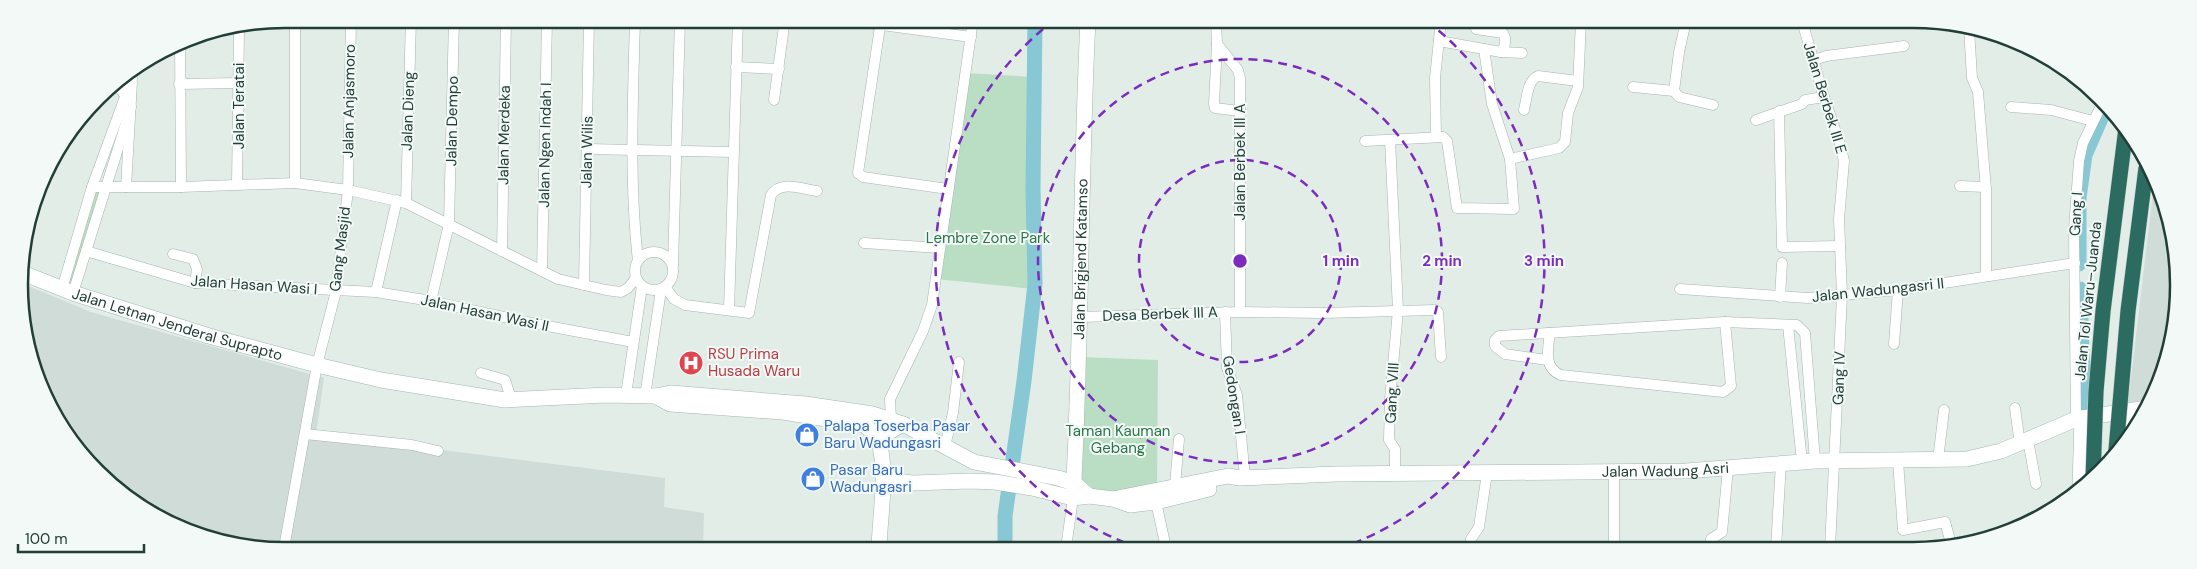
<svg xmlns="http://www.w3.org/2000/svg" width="2197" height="569" font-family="'DM Sans',sans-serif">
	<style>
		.built { fill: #d0dcd7 }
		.green { fill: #badec4 }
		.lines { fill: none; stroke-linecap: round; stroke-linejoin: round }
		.river { stroke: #88c7d4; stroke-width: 15 }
		.street-casing { stroke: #a4b5af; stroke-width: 11 }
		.secondary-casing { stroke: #9fb9b0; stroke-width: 16 }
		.street { stroke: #fff; stroke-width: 10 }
		.secondary { stroke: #fff; stroke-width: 15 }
		.highway-bridge-casing { stroke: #c1c9c7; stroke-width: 16; stroke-linecap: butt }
		.highway-bridge { stroke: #2c6b5f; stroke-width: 15 }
		.ring { fill: none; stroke: #7b2cbf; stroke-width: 2.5; stroke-dasharray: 9 6 }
		.labels { text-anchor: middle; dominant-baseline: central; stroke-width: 4; stroke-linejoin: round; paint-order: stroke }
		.street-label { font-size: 15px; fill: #213e37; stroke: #f2f9f6 }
		.park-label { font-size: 15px; fill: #2a7648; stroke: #f2f9f6 }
		.health-label { font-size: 15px; fill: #be3a42; stroke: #f2f9f6; text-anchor: start }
		.shop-label { font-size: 15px; fill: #366cbe; stroke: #f2f9f6; text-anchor: start }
		.rim { fill: none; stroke: #213e37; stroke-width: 2.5 }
		.centre { fill: #7b2cbf; stroke: #f2f9f6; stroke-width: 2.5 }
		.ring-label { font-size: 15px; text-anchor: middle; font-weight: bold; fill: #7b2cbf; stroke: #f2f9f6; stroke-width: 4; stroke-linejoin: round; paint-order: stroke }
	</style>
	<rect width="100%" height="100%" fill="#e2ede8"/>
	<g class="built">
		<polygon points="2154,184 2169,216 2176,319 2152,398 2128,403"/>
		<polygon points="21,283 91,312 324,378 316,434 665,478 664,507 704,513 703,548 250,548 151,515 74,446 33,370"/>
	</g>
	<g class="green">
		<polygon points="966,73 1034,77 1034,289 936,279"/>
		<polygon points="105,186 74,292 64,287 92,188"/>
		<polygon points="1082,357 1158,360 1157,487 1091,494 1077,483"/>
	</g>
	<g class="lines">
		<g class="river">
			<polyline points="2079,264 2079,198 2085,155 2106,107"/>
			<polyline points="2080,289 2084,413"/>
			<polyline points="1005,548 1005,516 1024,381 1035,284 1033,188 1035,20"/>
		</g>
		<defs>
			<g id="street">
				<path d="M635,19C633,100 629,181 638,261"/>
				<polyline points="845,20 971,37"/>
				<polyline points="881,20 858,173 863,177 948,189"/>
				<polyline points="1216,20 1217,44 1238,70 1240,78 1240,312"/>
				<polyline points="1686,21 1679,52 1674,91 1679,97 1713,105"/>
				<polyline points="1802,21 1824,97 1840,144 1844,161 1839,219 1842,295 1830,548"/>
				<polyline points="1969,28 1972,78 1978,92 1986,190 1986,276"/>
				<polyline points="180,41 181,187"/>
				<path d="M1439,41L1501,52C1505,48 1507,39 1503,33L1476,29"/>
				<polyline points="1217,44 1214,104 1215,108 1240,111"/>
				<polyline points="1501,52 1522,53"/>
				<polyline points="1814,60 1826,56 1904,46"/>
				<polyline points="736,67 779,69"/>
				<polyline points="115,81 124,94"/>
				<polyline points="179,84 239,83"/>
				<polyline points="1633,87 1674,91"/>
				<polyline points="774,100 785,19"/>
				<polyline points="2011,107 2051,110 2093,121"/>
				<path d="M1524,110C1527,98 1527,81 1538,76L1578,81"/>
				<polyline points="1779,111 1782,247 1839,246"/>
				<polyline points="1756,120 1802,104 1805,100 1824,97"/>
				<polyline points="1436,137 1435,78 1441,20"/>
				<polyline points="1390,140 1398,310 1390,399 1389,440 1395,449 1395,473"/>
				<polyline points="1365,141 1443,137 1447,141 1457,208 1514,209 1510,159 1492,104 1484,49"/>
				<polyline points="587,149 733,152"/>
				<polyline points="1510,159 1559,148 1565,142 1568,113 1578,87 1581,21"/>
				<polyline points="295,183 295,19"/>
				<polyline points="237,184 239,28"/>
				<polyline points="1960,186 1986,187"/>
				<polyline points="92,187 181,187 295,183 348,190 406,203 558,279 606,290 621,292 628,288 636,278"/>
				<polyline points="126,187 132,82"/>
				<polyline points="406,203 411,19"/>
				<polyline points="864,243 939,248"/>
				<polyline points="86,251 195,283 376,292 431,301 526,322 633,342"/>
				<polyline points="502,251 506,19"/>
				<circle cx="654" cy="271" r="19"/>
				<polyline points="173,254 193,259 197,269 195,283"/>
				<polyline points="673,265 680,19"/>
				<polyline points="542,271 547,19"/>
				<polyline points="584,285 589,19"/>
				<path d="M666,288L674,299L685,305L749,313L771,195C781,180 802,189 817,191"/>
				<polyline points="62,289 92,187 132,78"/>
				<polyline points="1680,289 1808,298 1898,290 2075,263"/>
				<polyline points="376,292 397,200"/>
				<polyline points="73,293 131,107"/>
				<polyline points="1780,297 1782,263"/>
				<polyline points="431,301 449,224 454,19"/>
				<polyline points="729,310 738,19"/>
				<polyline points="1225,312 1227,368 1237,395 1245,477"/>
				<polyline points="1081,317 1240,312 1323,313 1435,310 1438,312 1441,357"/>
				<polyline points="1788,325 1802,462"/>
				<path d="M1550,333C1548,348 1543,368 1561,375L1723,392L1731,386L1725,322"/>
				<polyline points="1894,344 1898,290"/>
				<polyline points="1547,360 1505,354 1495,346 1495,340 1499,336 1725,322 1797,325 1805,333 1815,461"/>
				<polyline points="481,373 505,380 509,392 505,400"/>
				<polyline points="626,395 642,286"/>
				<polyline points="645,396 661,290"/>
				<polyline points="2015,408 2020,444"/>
				<polyline points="891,419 890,399 923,331 932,305 973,20"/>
				<polyline points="2076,419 2074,229 2079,161 2083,143 2102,104"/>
				<polyline points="305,434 412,445 438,451"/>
				<polyline points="2028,440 2036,484"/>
				<polyline points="945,446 953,413 959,362"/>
				<polyline points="1938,460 1944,410"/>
				<polyline points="1898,461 1903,530 1945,522 1952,547"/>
				<polyline points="1614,471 1614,548"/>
				<polyline points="1175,486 1179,439"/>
				<polyline points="1156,502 1166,548"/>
				<polyline points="284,548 317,365 336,291 348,190 351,19"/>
				<polyline points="1066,548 1073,498"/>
				<polyline points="1470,548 1471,539 1479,527 1487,473"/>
				<polyline points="1710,548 1711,539 1722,532 1728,469"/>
				<polyline points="1776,548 1781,463"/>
			</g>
			<g id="secondary">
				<path id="s1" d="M20,272L73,293L209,336L317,365L381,380L505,400L606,395L655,396L671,393L805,404L873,414L903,424L974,462L1058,478L1074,483L1089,496"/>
				<path d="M655,396L670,404L783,412L864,425C870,429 878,438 880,446C887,478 880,516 879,548"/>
				<polyline points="2130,424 2138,419"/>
				<polyline points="880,445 889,432 903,424"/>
				<polyline points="882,473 895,481 913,483 970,481 995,482 1032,488 1073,498 1089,496 1113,499 1130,505 1156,502 1209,489"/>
				<polyline points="2080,487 2082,418"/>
				<path id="s2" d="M1073,498C1082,338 1080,179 1088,20"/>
				<path id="s3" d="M1113,499L1228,476L1240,478L1336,474L1686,471L1815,461L1967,459L2001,451L2076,419L2147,408"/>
			</g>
		</defs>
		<use href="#street" class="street-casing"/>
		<use href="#secondary" class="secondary-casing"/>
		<use href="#street" class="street"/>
		<use href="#secondary" class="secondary"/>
		<defs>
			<g id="highway-bridge">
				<polyline points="2116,450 2128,311 2146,168"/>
				<polyline points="2093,478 2096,391 2103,311 2126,128"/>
			</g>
		</defs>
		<use href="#highway-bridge" class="highway-bridge-casing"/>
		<use href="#highway-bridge" class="highway-bridge"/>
	</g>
	<g class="ring">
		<circle cx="1240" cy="261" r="101"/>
		<circle cx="1240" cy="261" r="202"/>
		<path d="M1139 548A304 304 0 0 1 1053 21M1427 21A304 304 0 0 1 1341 548"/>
	</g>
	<defs>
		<symbol id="hospital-disc" viewBox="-11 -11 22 22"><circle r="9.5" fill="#e0444e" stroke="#f2f9f6"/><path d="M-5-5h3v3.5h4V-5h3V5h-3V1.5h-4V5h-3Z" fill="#fff"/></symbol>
		<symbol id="shop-disc" viewBox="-11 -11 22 22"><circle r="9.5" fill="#3f7fe0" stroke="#f2f9f6"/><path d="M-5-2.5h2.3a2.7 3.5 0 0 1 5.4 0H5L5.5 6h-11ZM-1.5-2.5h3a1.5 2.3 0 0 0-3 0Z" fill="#fff"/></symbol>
	</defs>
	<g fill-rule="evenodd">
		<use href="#hospital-disc" x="677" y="349" width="28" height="28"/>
		<use href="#shop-disc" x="793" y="421" width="28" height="28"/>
		<use href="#shop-disc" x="799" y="465" width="28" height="28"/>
	</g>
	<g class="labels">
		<g class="street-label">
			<text transform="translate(1825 98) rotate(73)">Jalan Berbek III E</text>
			<text transform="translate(349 101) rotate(-89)">Jalan Anjasmoro</text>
			<text transform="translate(239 106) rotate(-90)">Jalan Teratai</text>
			<text transform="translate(408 111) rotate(-88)">Jalan Dieng</text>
			<text transform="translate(452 121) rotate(-89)">Jalan Dempo</text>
			<text transform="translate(504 135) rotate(-89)">Jalan Merdeka</text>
			<text transform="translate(545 145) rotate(-89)">Jalan Ngen Indah I</text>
			<text transform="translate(587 152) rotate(-89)">Jalan Wilis</text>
			<text transform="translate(1240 162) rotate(-90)">Jalan Berbek III A</text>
			<text transform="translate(2076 214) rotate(-87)">Gang I</text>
			<text transform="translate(340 249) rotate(-83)">Gang Masjid</text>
			<text stroke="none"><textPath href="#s2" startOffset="239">Jalan Brigjend Katamso</textPath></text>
			<text transform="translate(254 285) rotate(4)">Jalan Hasan Wasi I</text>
			<text transform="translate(1878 290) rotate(-6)">Jalan Wadungasri II</text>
			<text transform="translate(2088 301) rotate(-84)">Jalan Tol Waru–Juanda</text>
			<text transform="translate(485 313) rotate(12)">Jalan Hasan Wasi II</text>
			<text transform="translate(1160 314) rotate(-2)">Desa Berbek III A</text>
			<text stroke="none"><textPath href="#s1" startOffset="166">Jalan Letnan Jenderal Suprapto</textPath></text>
			<text transform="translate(1839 378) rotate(-88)">Gang IV</text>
			<text transform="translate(1392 393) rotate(-87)">Gang VIII</text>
			<text transform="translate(1234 395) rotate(81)">Gedongan I</text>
			<text stroke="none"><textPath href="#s3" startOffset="555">Jalan Wadung Asri</textPath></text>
		</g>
		<g class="park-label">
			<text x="988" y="238">Lembre Zone Park</text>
			<text x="1118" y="431">Taman Kauman<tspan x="1118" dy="17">Gebang</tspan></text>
		</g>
		<g class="health-label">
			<text x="708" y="354">RSU Prima<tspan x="708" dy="17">Husada Waru</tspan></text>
		</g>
		<g class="shop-label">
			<text x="824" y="426">Palapa Toserba Pasar<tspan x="824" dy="17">Baru Wadungasri</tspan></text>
			<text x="830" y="470">Pasar Baru<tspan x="830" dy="17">Wadungasri</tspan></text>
		</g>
	</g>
	<path d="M0 0H2197V569H0ZM285 28H1913A257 257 0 0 1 2170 285V285A257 257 0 0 1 1913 542H285A257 257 0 0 1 28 285V285A257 257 0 0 1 285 28Z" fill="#f2f9f6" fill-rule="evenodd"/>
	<path class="rim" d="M285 28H1913A257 257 0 0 1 2170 285V285A257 257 0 0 1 1913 542H285A257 257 0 0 1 28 285V285A257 257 0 0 1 285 28Z"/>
	<circle cx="1240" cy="261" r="8" class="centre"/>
	<g class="ring-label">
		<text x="1341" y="266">1 min</text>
		<text x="1442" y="266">2 min</text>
		<text x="1544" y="266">3 min</text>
	</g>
	<path d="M18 544v8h126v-8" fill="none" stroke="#213e37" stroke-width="2.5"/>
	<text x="25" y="544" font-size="15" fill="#213e37" stroke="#f2f9f6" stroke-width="4" paint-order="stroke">100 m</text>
</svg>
